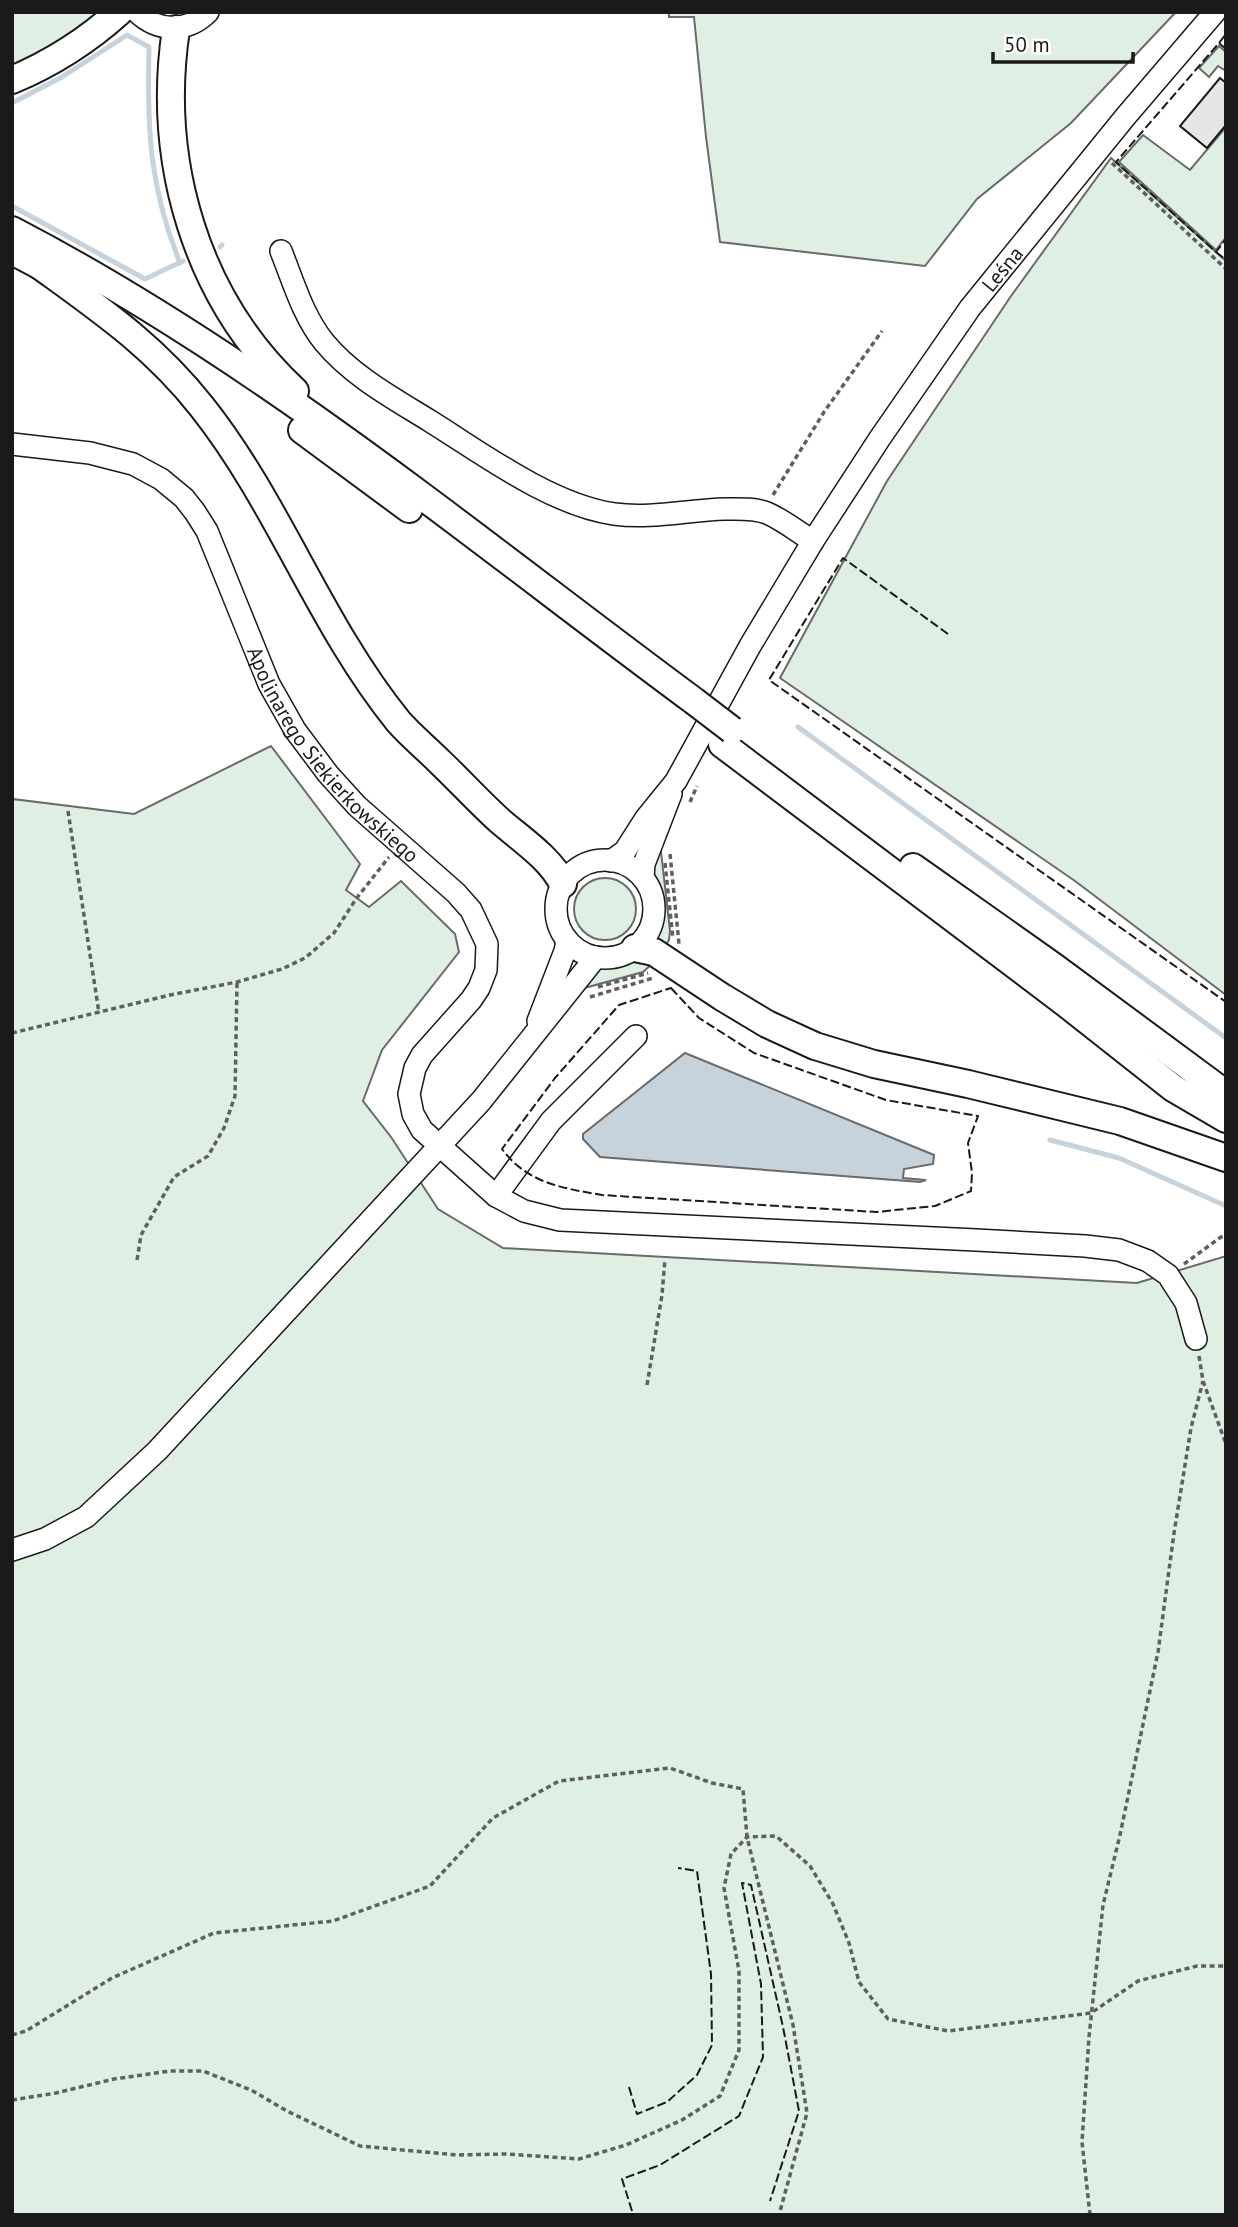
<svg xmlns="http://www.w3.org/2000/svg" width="1238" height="2227" font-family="'PT Sans',sans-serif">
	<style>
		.green { fill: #e0efe3; stroke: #6a6a6a; stroke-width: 2 }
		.water { fill: #c6d2dc; stroke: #6a6a6a; stroke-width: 2 }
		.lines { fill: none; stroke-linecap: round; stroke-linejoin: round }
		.stream { stroke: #c6d2dc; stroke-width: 5 }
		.building { fill: #e6e6e6; stroke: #1a1a1a; stroke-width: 2 }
		.minor-casing { stroke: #1a1a1a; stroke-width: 24 }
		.major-casing { stroke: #1a1a1a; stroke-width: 30 }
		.path { stroke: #5f5f5f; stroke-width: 3.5; stroke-dasharray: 5 3.5; stroke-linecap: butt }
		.minor { stroke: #fff; stroke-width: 21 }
		.major { stroke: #fff; stroke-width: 26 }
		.major-bridge-casing { stroke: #1a1a1a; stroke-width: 30; stroke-linecap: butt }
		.major-bridge { stroke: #fff; stroke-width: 26 }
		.fence { stroke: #1a1a1a; stroke-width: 2; stroke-dasharray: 9 3.5; stroke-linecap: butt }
		.labels { text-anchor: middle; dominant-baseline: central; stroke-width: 5; stroke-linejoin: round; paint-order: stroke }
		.street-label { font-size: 21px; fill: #1a1a1a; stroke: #fff }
	</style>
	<rect width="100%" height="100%" fill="#fff"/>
	<g class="green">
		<polygon points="12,12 106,12 12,74"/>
		<polygon points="669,12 1176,12 1071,123 977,199 925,266 720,242 706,137 694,17 669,17"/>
		<polygon points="1219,46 1226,52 1226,71 1218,66 1209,77 1199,68"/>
		<polygon points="1226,127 1226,237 1216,250 1119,162 1143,135 1190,170"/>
		<polygon points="1111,158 1226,261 1226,995 1075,881 780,678 887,481 1011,296"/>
		<polygon points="271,746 360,864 346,890 369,907 401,881 455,934 459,952 382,1050 363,1101 391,1137 438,1209 503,1248 1137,1283 1226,1256 1226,2215 12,2215 12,799 134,814"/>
		<path d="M660,843L670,931L669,940L665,946L654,937C661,923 663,908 659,893C657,887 654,882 653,876C652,867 656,851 660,843Z"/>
		<circle cx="605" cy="909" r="31"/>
		<polygon points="632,960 654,962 643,972 577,990 600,966 619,964"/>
	</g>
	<polygon class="water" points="685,1053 934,1155 933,1164 904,1169 903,1178 926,1180 920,1182 600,1157 583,1139 583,1134"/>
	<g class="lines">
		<g class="stream">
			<path d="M12,103L62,77L127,35L149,47C147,128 149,186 180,263"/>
			<polyline points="12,206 145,279 183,261"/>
			<polyline points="220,247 222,245"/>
			<polyline points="798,727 1226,1038"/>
			<polyline points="1050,1140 1119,1158 1226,1206"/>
		</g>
	</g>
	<polygon class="building" points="1220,78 1226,83 1226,125 1207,148 1180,126"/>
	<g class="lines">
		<defs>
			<g id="minor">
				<path d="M137,12C158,32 187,33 208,12"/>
				<path d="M281,251C293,281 303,316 324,342C352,376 393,398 430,421C483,454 551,505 614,514C651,519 688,510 725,509C739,509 754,508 767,513C783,520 798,532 813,541"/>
				<path id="s1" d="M12,444L90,453L133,464L161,479L184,498L195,512L207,531L269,684L295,730L328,774L357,806L456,893L471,910L487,944L486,970L479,988L471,1000L422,1055L415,1068L409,1094L413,1114L422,1130L496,1196L524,1211L560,1220L976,1240L1085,1246L1119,1250L1148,1261L1168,1275L1186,1303L1196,1339"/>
				<circle cx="605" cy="909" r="49"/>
				<path id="s2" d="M611,861L625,851L646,818L676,781L750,646L813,541L880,438L970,308L1126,116L1215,12"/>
				<polyline points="643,878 644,864 671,794"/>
				<polyline points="538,1021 565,951 567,941"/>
				<polyline points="496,1196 551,1121 636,1036"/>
				<polyline points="12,1550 45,1539 86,1517 157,1451 481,1101 596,957"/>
			</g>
			<g id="major">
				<path d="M176,29C156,162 196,299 295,391"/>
				<path d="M12,80C50,64 88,40 119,12"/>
				<path d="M12,230C258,358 472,537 694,701"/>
				<polyline points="12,251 54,273"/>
				<path d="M39,265C101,310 154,346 202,407C279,504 320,625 398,721C410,735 426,748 440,762C460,781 479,802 500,821C522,840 550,858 563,884"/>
				<polyline points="302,430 409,509"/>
				<polyline points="722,744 1064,1002 1173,1088 1226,1119"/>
				<polyline points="913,867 1053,966 1226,1094"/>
				<polyline points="635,948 654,952 722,997 767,1024 815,1046 874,1064 968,1084 1120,1121 1226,1158"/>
			</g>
		</defs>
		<use href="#minor" class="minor-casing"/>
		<use href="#major" class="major-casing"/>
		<g class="path">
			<polyline points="1112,163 1226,269"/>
			<polyline points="773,495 824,412 882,331"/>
			<polyline points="690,802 697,786"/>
			<polyline points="68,811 99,1013"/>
			<polyline points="670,854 679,944"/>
			<polyline points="665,863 673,939"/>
			<polyline points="598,987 648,973"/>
			<polyline points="590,997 653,978"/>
			<polyline points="12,1033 170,995 237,982 282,969 305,958 334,933 356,899 389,857"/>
			<polyline points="137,1260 141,1235 174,1177 208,1156 224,1128 235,1096 237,982"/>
			<polyline points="1184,1264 1221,1237 1226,1236"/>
			<polyline points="1199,1356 1203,1381 1226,1444"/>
			<polyline points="647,1385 662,1295 665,1259"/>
			<polyline points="12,2035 26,2031 112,1978 214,1933 333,1921 430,1886 493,1818 559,1781 670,1768 712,1783 743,1789 747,1837 793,2025 807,2113 779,2215"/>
			<polyline points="12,2100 56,2093 114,2079 170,2071 203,2071 251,2090 287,2111 360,2146 457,2155 506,2154 579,2159 626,2145 682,2120 720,2096 739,2050 739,1971 724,1888 731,1854 747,1837 776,1836 810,1866 833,1904 849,1943 859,1982 888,2019 948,2031 1091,2013 1138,1981 1197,1966 1226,1966"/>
			<polyline points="1090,2215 1082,2142 1089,2037 1103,1905 1120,1835 1158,1652 1174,1533 1191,1428 1203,1381"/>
		</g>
		<use href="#minor" class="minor"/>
		<use href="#major" class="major"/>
		<defs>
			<polyline id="major-bridge" points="694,701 732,730"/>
		</defs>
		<use href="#major-bridge" class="major-bridge-casing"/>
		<use href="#major-bridge" class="major-bridge"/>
		<g class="fence">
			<polyline points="669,12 679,12"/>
			<polyline points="1219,43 1226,34"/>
			<polyline points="1226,49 1219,43 1116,162 1216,252 1226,239"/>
			<polyline points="1216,252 1226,260"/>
			<polyline points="948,634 843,558 769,680 1226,1002"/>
			<path d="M671,988L699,1018L754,1053L886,1100L978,1116L968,1143L972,1173L971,1191L935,1206L876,1212L602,1195C562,1188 527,1183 502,1149L555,1078L619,1005Z"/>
			<polyline points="629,2087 637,2114 667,2102 697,2075 712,2045 711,1974 697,1871 678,1868"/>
			<polyline points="632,2211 622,2179 660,2165 739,2116 763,2057 761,1984 742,1883 751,1885 783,2027 799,2111 770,2201"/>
		</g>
	</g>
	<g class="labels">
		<g class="street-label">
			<text stroke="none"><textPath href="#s2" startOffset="712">Leśna</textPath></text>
			<text stroke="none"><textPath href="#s1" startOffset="485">Apolinarego Siekierkowskiego</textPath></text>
		</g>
	</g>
	<rect width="1238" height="2227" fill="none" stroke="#1a1a1a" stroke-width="28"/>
	<path d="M993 52v10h140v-10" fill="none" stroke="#1a1a1a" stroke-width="3.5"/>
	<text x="1004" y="52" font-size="21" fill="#1a1a1a" stroke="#ffffff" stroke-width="5" paint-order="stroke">50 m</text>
</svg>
